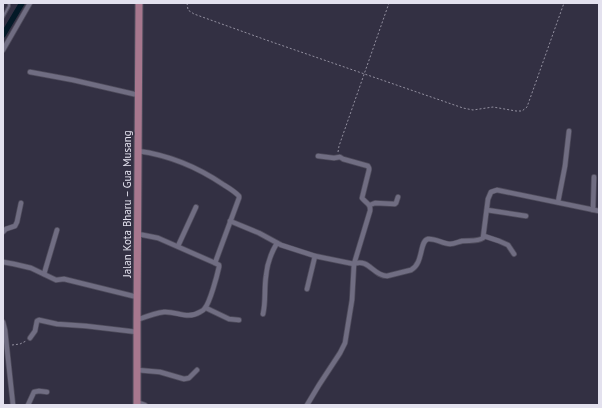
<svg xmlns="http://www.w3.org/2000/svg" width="602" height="408" font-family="'PT Sans',sans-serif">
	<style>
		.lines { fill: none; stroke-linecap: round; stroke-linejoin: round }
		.canal { stroke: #031927; stroke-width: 5.5 }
		.service-casing { stroke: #4f4c5c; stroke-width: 4 }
		.minor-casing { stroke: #4f4c5c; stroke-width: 6 }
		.primary-casing { stroke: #4f4c5c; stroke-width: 9 }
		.path { stroke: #9390a0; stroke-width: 1; stroke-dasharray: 2 2; stroke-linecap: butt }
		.service { stroke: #706d82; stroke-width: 2 }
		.minor { stroke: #706d82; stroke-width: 4.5 }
		.primary { stroke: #a7778e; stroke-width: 7 }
		.labels { text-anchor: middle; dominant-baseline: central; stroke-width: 3; stroke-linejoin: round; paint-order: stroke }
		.street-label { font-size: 11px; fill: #e3e1ee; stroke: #333043 }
	</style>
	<rect width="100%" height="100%" fill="#333043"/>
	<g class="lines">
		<polyline class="canal" points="3,35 22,3"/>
		<defs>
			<polyline id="service" points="3,17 9,6 9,3"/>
			<g id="minor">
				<polyline points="3,50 30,3"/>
				<polyline points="30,72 73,80 138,95"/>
				<path d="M138,151C168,155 199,168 224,185C229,188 234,191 239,196V198L215,263"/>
				<polyline points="558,202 565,166 569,131"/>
				<polyline points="370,205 375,203 395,204 396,203 398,197"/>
				<polyline points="487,210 526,216"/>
				<polyline points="593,210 594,177"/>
				<path d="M230,221L259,233L281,245L315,256L354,264C369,258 373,276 387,276L411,270C424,263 419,241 428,239C435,238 443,244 450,244C454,244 458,242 462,241C469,240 477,242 483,238L488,199L491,192L497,190L599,211"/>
				<polyline points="3,232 6,229 15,226 17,222 21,203"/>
				<polyline points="484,236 499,241 508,245 514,254"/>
				<polyline points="178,246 196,207"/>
				<polyline points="3,262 14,264 31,268 56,280 64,279 137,297"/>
				<polyline points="44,274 57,230"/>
				<polyline points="307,289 315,256"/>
				<polyline points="206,308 229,319 239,320"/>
				<path d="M263,314C266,301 264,289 266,276C267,265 271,253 277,243"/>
				<path d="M137,320C145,317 155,313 164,312C177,311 187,320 200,312C202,311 204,310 205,308C210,302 217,276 219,267V265L215,263L158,238L138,234"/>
				<polyline points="3,322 5,330 13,405"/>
				<polyline points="30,338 35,331 37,321 39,320 57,324 86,326 137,332"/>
				<polyline points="137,370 160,372 184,379 189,378 197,370"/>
				<polyline points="137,402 145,405"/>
				<polyline points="28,405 34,392 39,391 47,392"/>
				<path d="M307,405L319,385L340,353L345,343L352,300L354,264L370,211C371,204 366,203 362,198L369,170V168L368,166L343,159L340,157L334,158L318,156"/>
			</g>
			<polyline id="primary" points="137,405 137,320 139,3"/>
		</defs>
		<use href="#service" class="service-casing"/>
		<use href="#minor" class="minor-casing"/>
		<use href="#primary" class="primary-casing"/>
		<g class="path">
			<polyline points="187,3 188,10 194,14 269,41 463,108 473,110 493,107 516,111 522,111 527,107 564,3"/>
			<polyline points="338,152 339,146 389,3"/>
			<polyline points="12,345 20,344 26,341"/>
		</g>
		<use href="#service" class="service"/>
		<use href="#minor" class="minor"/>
		<use href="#primary" class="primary"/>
	</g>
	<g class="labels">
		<g class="street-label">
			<text transform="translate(127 204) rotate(-90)">Jalan Kota Bharu – Gua Musang</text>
		</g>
	</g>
	<rect width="602" height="408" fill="none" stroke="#e3e1ee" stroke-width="8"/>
</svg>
